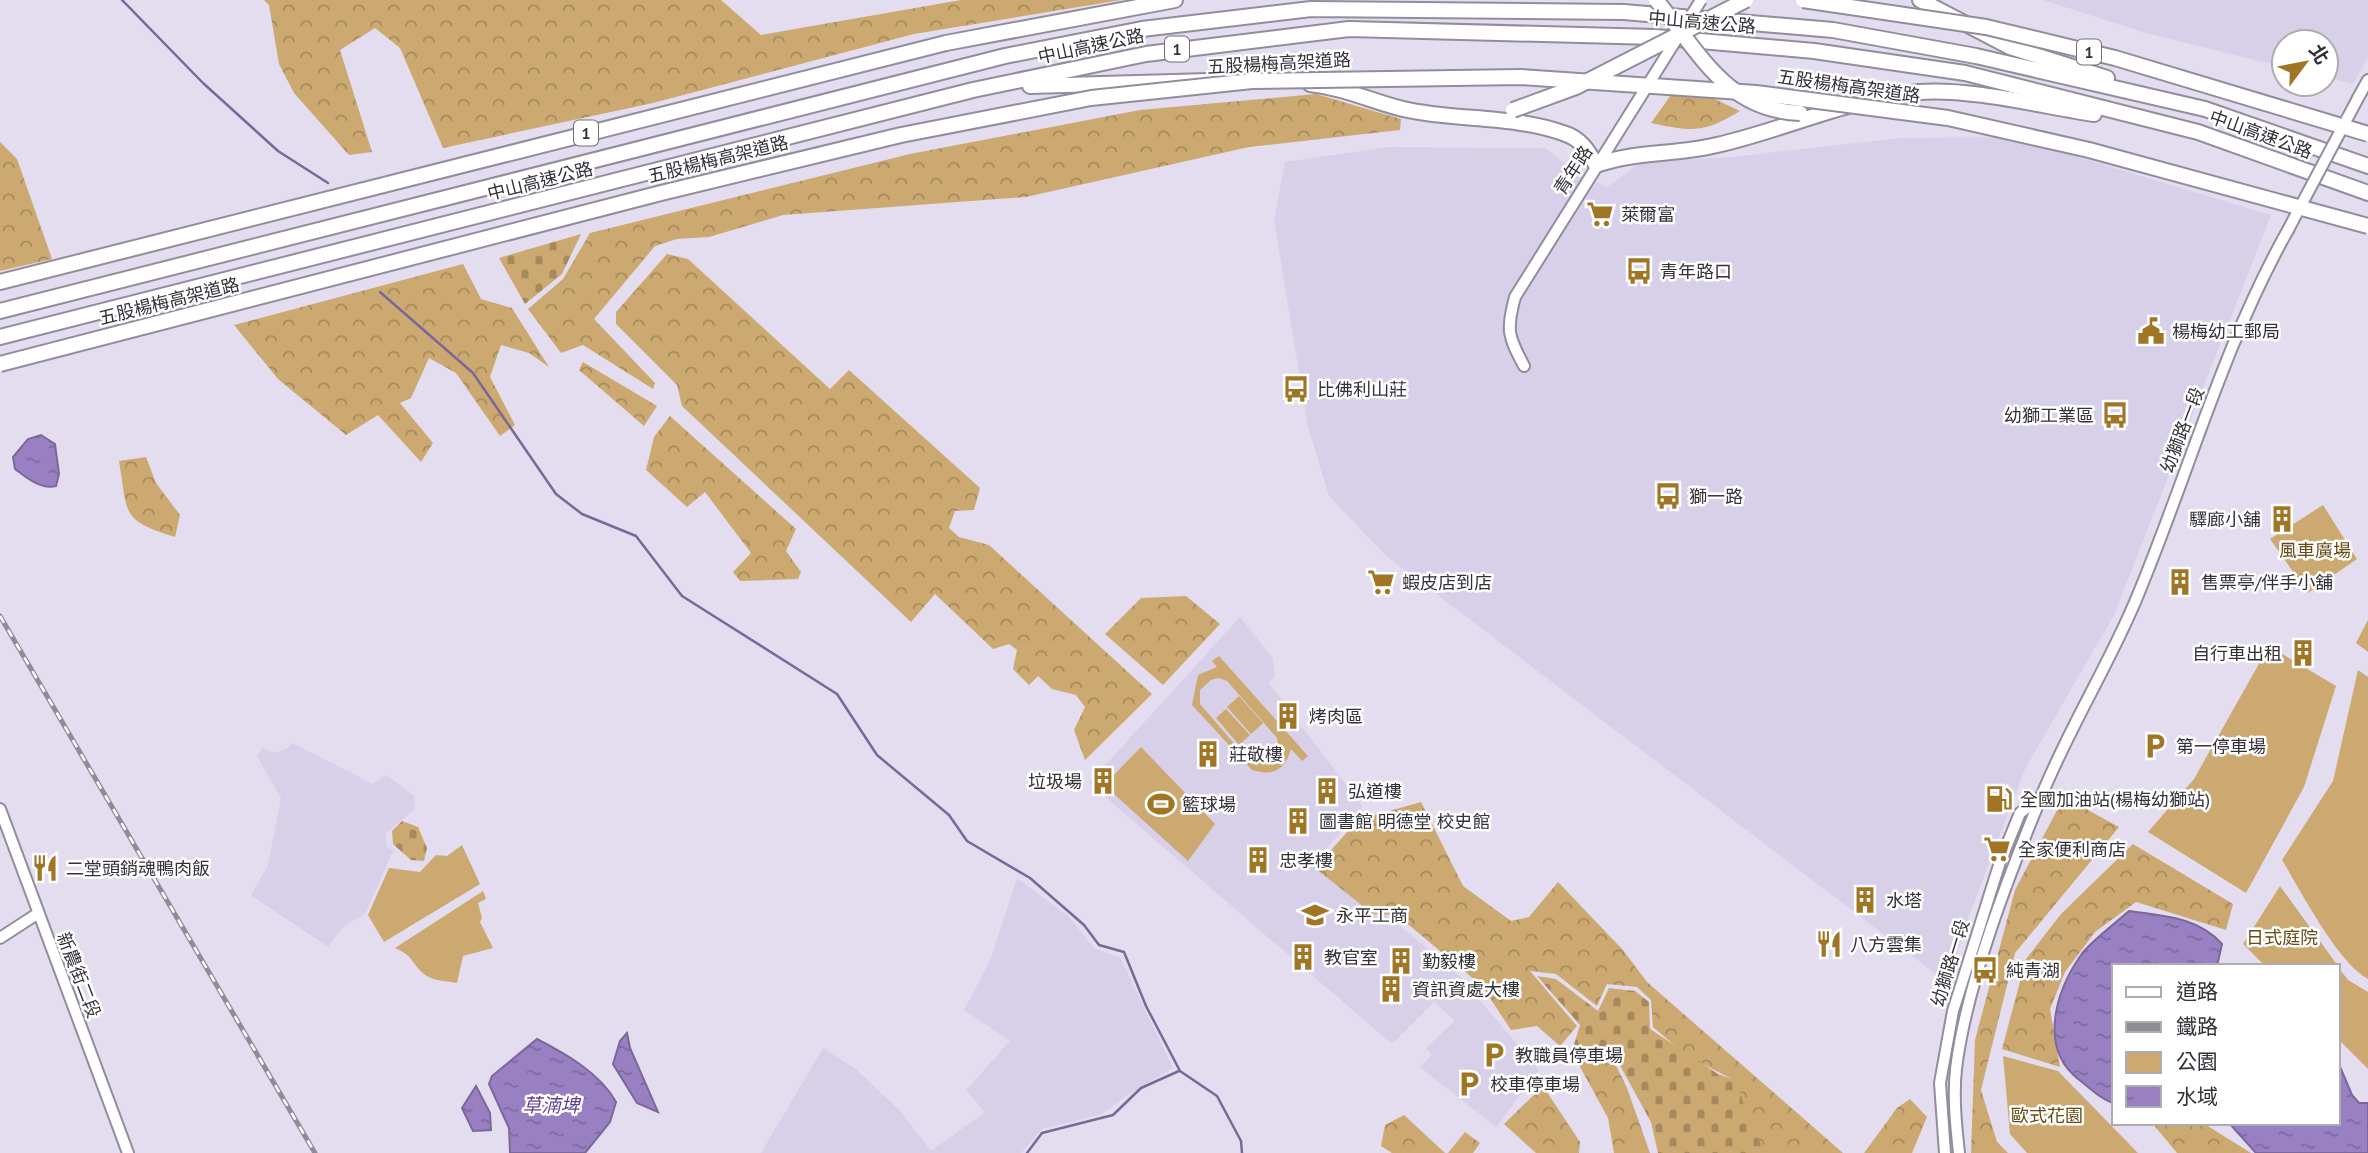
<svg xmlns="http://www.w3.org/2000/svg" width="2368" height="1153" font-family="'PT Sans','Noto Sans TC',sans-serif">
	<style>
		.built { fill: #d8d0e8 }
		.green { fill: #cca970; fill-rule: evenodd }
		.forest { fill: url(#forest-crowns) }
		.cemetery { fill: url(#cemetery-stones) }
		.water { fill: url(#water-ripples); stroke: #7a6899; stroke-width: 2 }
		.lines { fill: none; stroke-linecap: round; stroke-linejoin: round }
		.stream { stroke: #7a6899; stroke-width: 2.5 }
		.secondary-casing { stroke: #928c9d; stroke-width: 14 }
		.highway-casing { stroke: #928c9d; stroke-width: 18 }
		.secondary { stroke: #fff; stroke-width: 10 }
		.highway { stroke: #fff; stroke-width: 14 }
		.rail-casing { stroke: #8f8b97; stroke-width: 5 }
		.rail { stroke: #fff; stroke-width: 2.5; stroke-dasharray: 8; stroke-linecap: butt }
		.secondary-bridge-casing { stroke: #928c9d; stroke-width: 14; stroke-linecap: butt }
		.highway-bridge-casing { stroke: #928c9d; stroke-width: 18; stroke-linecap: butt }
		.secondary-bridge { stroke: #fff; stroke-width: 10 }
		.highway-bridge { stroke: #fff; stroke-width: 14 }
		.labels { text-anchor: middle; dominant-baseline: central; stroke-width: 5; stroke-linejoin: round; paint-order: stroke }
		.shield { fill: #fff; stroke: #706f74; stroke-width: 2 }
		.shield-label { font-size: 16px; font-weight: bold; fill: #333138 }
		.street-label { font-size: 18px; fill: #333138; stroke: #fff }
		.poi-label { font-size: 18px; fill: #333138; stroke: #fff; text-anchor: start }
		.park-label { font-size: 18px; fill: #674a15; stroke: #fff }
		.water-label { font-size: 19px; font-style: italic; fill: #613f91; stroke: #fff }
	</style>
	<defs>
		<pattern id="forest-crowns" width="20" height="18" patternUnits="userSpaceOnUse" patternTransform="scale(1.75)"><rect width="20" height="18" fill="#cca970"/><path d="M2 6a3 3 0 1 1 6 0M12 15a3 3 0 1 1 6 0" fill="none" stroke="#a68a5d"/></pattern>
		<pattern id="cemetery-stones" width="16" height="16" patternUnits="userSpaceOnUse" patternTransform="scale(1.75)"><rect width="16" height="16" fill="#cca970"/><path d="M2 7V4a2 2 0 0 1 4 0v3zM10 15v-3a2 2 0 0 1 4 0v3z" fill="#a68a5d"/></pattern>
		<pattern id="water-ripples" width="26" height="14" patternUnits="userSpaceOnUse" patternTransform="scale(1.75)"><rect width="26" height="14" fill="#9880c3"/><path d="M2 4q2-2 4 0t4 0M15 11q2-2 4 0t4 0" fill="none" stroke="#7d699f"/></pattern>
	</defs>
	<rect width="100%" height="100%" fill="#e3ddef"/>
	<g class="built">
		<polygon points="2043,0 2368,0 2368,57 2353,84 2326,77 2326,42 2284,42 2284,67 2143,32"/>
		<polygon points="2011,137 2271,215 2114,615 2025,769 1963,932 1949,984 1385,555 1329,496 1308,427 1274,220 1285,162 1389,147 1545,148 1576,172 1607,187 1641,162 1732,157 1901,138"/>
		<polygon points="1240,617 1272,657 1275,675 1269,683 1363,807 1318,858 1457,973 1539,1070 1496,1127 1420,1067 1432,1054 1426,1048 1455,1021 1434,1002 1392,1044 1089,783"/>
		<polygon points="292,743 373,784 386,775 414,796 415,809 386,833 386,846 393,851 365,914 344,926 328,947 251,895 268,865 281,798 257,756 263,748 274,753 288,748"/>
		<polygon points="1017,878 1068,916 1095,949 1120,957 1173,1068 1129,1094 1102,1114 1042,1129 1021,1153 761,1153 823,1048 857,1070 902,1113 931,1151 985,1112 966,1090 1010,1041 964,1010 990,961"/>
	</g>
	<g class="green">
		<polygon points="2323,505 2357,559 2308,593 2270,539"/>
		<polygon points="2368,620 2368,652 2356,643"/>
		<polygon points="2269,646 2336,686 2304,787 2246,893 2148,832 2194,779"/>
		<path d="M1219,656L1308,756L1302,761L1291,749C1285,769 1274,777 1252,770L1192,705L1198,675L1217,667L1212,661ZM1219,678L1227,681L1277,738L1279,753L1270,763L1250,762L1200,704V690L1211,680Z"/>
		<path d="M2358,670L2368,677V979C2337,962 2301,891 2282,860L2333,781Z"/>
		<polygon points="1239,696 1263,723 1251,734 1227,707"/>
		<polygon points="1226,709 1250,735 1239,745 1216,718"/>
		<polygon points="1141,747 1215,824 1188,861 1104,785"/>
		<polygon points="462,845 480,884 384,942 368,915 389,868 420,872 436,855 447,856"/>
		<polygon points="2280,886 2338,966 2265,966 2243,944"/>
		<path d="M483,891L486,899L478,903L482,918L480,922L493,948L463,956L457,983C447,981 432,981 424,974C411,963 414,956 395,948Z"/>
		<polygon points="2338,967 2348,980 2368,992 2368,1069 2338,1039"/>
		<polygon points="2003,1056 2058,1071 2138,1153 2027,1153 2010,1134"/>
	</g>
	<g class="forest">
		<polygon points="264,0 721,0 761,35 961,0 1121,0 914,34 653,103 443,148 400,48 375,28 340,50 372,152 349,155 294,93 279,64 269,5"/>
		<polygon points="1316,94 1401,119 1400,130 1249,147 1026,197 783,215 709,237 677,239 655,246 594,319 655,383 653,389 583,345 561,353 528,309 563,279 590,233 910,154 1140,110"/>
		<path d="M1671,95H1706L1740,111C1704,133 1691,132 1651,123Z"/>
		<polygon points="0,142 17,159 52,259 0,271"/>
		<polygon points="667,254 688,259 830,389 849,370 980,488 974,510 955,511 949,528 959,537 989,545 1152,694 1085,760 1074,730 1085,707 1076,695 1052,689 1038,676 1029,685 1013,669 1017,650 1009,644 993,649 935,594 911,622 682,406 677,385 616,324 616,312"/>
		<polygon points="463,264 481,299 512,308 549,367 529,353 501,345 490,377 515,425 500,436 456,373 429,358 411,398 400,403 433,443 421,462 378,415 346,435 278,379 234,325"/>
		<polygon points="583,362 657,406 644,426 579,370"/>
		<polygon points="670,416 796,529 786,551 801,572 798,579 740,581 733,572 751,553 705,492 687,507 646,470 654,437"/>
		<path d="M146,457L156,483L180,515L175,537C120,520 128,514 119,461Z"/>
		<polygon points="1186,596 1220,624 1163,685 1105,634 1141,598"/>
		<polygon points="2064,797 2119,827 2015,953 1981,1090 1997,1142 2008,1153 1971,1153 1975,1040 2015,890"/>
		<polygon points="1421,802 1463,886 1511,921 1529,917 1558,882 1623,950 1647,982 1843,1153 1756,1153 1735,1110 1730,1078 1687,1056 1653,1027 1651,1000 1637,987 1607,984 1597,1006 1556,974 1530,971 1577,1026 1560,1046 1537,1026 1511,1030 1482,986 1397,915 1373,914 1315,868 1358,820"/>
		<polygon points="2133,844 2233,904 2226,930 2136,902 2095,932 2065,972 2050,1009 2060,1067 2002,1049 2026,959 2061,914"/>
		<polygon points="1594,1053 1610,1053 1627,1088 1650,1153 1614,1153 1608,1118 1579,1065"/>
		<polygon points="1543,1086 1580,1142 1579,1153 1536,1153 1504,1124"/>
		<polygon points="1910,1099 1927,1117 1912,1153 1864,1153 1897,1108"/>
		<polygon points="1404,1115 1445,1153 1392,1153 1381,1146 1385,1125"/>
		<polygon points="2152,1123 2203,1123 2251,1153 2177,1153"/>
		<polygon points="1465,1132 1480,1143 1473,1153 1448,1153"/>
	</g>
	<g class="cemetery">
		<polygon points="581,234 562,274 525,304 499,258"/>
		<polygon points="402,821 418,827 427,848 424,861 411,860 393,844 392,831"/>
		<polygon points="1537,976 1556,979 1598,1011 1609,988 1635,991 1649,1002 1650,1029 1718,1074 1737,1081 1748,1120 1766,1153 1658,1153 1651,1122 1612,1051 1572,1051 1580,1025"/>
	</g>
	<g class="water">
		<path d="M41,435L55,444L59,474L56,486C41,490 27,478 15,469L13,457L28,439Z"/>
		<path d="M2129,911C2163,916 2198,917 2222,944L2217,966H2114V1103C2101,1100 2089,1087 2078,1079C2038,1047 2056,991 2081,955C2088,944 2118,921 2129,911Z"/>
		<polygon points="627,1033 630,1048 658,1112 637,1103 613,1064 620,1041"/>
		<path d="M537,1039C566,1054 600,1073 616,1102L610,1122L585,1153H510L509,1128L489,1084L492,1076Z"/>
		<polygon points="2338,1062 2352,1095 2359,1103 2368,1103 2368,1153 2256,1153 2229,1123 2338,1123"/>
		<polygon points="476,1086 490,1113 491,1130 473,1131 462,1108"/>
	</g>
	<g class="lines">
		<g class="stream">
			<polyline points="122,0 203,83 278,151 328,183"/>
			<polyline points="380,292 473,373 556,494 582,514 636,536 682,596 837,694 877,755 949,815 967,841 1030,878 1084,925 1099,945 1124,952 1146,1006 1180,1071 1217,1096 1241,1141 1242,1153"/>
			<polyline points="1027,1153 1042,1133 1113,1115 1141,1088 1179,1071"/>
		</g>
		<defs>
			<g id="secondary">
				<polyline points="2358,98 2368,80"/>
				<path d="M1524,366C1508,336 1506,330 1515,297L1634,107"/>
				<polyline points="0,809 128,1153"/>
				<polyline points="0,938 37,914"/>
				<polyline points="1945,1153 1940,1083 1953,1011 2000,862 2020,813 2040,798"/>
				<path d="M1959,1153C1956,1125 1953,1097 1956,1069C1966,985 2009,875 2041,797C2068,730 2107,668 2135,602C2187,479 2222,347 2288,230"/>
			</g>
			<g id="highway">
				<polyline points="1920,0 2010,47 2107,78"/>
				<path d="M1310,84C1346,88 1370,101 1403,109C1455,121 1512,115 1563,133C1580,138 1588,150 1596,165C1635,151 1677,155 1717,145C1784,130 1850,98 1919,92C1971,88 2041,106 2094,114"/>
				<polyline points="1030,86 1209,81"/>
				<polyline points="0,282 946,43 1175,0"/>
				<polyline points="0,311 1005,56 1142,29 1311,9 1624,12 1833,30 1976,56 2205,109 2368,166"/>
				<polyline points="0,337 973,90 1146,54 1349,29 1655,37 1814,51 1965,73 2198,132 2368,193"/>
			</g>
		</defs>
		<use href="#secondary" class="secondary-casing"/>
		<use href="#highway" class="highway-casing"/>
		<use href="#secondary" class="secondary"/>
		<use href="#highway" class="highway"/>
		<defs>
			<polyline id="rail" points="0,616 315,1153"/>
		</defs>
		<use href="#rail" class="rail-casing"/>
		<use href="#rail" class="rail"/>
		<defs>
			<g id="secondary-bridge">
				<polyline points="1634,107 1701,0"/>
				<polyline points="2288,230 2358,98"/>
			</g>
			<g id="highway-bridge">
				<path d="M1656,0C1699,51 1725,110 1800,113"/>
				<polyline points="1803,0 1986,27 2115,58 2368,134"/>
				<polyline points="1513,110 1576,87 1746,0"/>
				<polyline points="0,364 661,193 901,135 1091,98 1252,81 1521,77 1756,93 1948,118 2089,150 2368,226"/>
			</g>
		</defs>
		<use href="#secondary-bridge" class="secondary-bridge-casing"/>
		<use href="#highway-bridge" class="highway-bridge-casing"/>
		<use href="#secondary-bridge" class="secondary-bridge"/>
		<use href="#highway-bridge" class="highway-bridge"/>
	</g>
	<defs>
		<symbol id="supermarket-bare" viewBox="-9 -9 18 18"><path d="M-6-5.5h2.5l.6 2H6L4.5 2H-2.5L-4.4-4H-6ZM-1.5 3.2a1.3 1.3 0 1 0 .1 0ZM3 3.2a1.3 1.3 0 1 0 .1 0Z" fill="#a07524" stroke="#fff" stroke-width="2.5" paint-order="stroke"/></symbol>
		<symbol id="bus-bare" viewBox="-9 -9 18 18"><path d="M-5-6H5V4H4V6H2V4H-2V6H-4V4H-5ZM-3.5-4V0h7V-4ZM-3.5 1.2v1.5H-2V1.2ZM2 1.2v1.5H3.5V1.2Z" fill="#a07524" stroke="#fff" stroke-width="2.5" paint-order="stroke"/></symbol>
		<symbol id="civic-bare" viewBox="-9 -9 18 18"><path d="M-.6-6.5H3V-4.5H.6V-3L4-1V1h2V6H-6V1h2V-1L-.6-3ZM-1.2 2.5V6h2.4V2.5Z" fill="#a07524" stroke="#fff" stroke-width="2.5" paint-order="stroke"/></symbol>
		<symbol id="building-bare" viewBox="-9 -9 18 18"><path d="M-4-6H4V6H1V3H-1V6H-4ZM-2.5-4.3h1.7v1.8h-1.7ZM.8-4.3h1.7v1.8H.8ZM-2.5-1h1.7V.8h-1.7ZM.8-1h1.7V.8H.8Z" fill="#a07524" stroke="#fff" stroke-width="2.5" paint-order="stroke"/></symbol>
		<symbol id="parking-bare" viewBox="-9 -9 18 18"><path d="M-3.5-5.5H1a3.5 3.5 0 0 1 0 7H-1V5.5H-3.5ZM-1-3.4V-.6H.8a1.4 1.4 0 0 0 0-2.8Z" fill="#a07524" stroke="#fff" stroke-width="2.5" paint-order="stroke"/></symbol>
		<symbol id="fuel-bare" viewBox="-9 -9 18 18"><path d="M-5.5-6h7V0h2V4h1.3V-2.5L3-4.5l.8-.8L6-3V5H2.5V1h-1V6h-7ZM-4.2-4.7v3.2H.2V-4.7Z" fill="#a07524" stroke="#fff" stroke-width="2.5" paint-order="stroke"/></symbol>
		<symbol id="stadium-bare" viewBox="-9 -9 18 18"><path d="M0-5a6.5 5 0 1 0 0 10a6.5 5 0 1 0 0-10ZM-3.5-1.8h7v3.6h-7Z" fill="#a07524" stroke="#fff" stroke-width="2.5" paint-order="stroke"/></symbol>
		<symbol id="restaurant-bare" viewBox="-9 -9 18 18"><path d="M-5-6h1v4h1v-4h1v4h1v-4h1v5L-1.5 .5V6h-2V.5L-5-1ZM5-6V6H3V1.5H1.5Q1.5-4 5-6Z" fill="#a07524" stroke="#fff" stroke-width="2.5" paint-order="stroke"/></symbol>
		<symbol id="school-bare" viewBox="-9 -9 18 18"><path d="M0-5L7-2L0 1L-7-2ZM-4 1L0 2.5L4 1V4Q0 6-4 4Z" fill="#a07524" stroke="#fff" stroke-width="2.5" paint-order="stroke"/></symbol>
	</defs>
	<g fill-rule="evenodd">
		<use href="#supermarket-bare" x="1581" y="195" width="38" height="38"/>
		<use href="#bus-bare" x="1620" y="252" width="38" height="38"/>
		<use href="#civic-bare" x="2132" y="312" width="38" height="38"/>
		<use href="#bus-bare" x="1277" y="370" width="38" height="38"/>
		<use href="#bus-bare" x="2096" y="396" width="38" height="38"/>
		<use href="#bus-bare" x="1649" y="477" width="38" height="38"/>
		<use href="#building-bare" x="2263" y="500" width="38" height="38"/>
		<use href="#supermarket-bare" x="1362" y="563" width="38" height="38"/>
		<use href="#building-bare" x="2161" y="563" width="38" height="38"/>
		<use href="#building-bare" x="2284" y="634" width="38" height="38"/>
		<use href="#building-bare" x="1269" y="697" width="38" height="38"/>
		<use href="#parking-bare" x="2136" y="727" width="38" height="38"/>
		<use href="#building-bare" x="1189" y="735" width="38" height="38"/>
		<use href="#building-bare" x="1084" y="762" width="38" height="38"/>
		<use href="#building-bare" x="1308" y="772" width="38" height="38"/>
		<use href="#fuel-bare" x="1980" y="780" width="38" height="38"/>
		<use href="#stadium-bare" x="1142" y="785" width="38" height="38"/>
		<use href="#building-bare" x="1279" y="802" width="38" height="38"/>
		<use href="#supermarket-bare" x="1978" y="830" width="38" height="38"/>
		<use href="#building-bare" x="1239" y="841" width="38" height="38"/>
		<use href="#restaurant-bare" x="26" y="849" width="38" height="38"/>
		<use href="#building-bare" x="1846" y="881" width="38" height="38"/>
		<use href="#school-bare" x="1296" y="896" width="38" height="38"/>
		<use href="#restaurant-bare" x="1810" y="925" width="38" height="38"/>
		<use href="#building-bare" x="1284" y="938" width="38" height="38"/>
		<use href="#building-bare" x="1382" y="942" width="38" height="38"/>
		<use href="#bus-bare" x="1966" y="951" width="38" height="38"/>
		<use href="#building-bare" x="1372" y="970" width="38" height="38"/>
		<use href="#parking-bare" x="1475" y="1036" width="38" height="38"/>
		<use href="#parking-bare" x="1450" y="1065" width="38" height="38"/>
	</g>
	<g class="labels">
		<g class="shield">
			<rect x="1165" y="36.5" width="24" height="25" rx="5"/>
			<rect x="2077" y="39.5" width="24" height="25" rx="5"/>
			<rect x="574" y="120.5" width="24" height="25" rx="5"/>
		</g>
		<g class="shield-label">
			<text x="1177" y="49">1</text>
			<text x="2089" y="52">1</text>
			<text x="586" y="133">1</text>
		</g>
		<g class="street-label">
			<text transform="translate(1702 22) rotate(5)">中山高速公路</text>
			<text transform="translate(1091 46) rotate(-12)">中山高速公路</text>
			<text transform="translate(1279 63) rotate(-3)">五股楊梅高架道路</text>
			<text transform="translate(1849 86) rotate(8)">五股楊梅高架道路</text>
			<text transform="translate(2261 134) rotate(20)">中山高速公路</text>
			<text transform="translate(718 159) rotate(-14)">五股楊梅高架道路</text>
			<text transform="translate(1573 170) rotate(-57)">青年路</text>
			<text transform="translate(540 181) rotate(-14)">中山高速公路</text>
			<text transform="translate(169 301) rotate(-14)">五股楊梅高架道路</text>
			<text transform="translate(2182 430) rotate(-69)">幼獅路一段</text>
			<text transform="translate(1950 963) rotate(-73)">幼獅路一段</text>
			<text transform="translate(79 975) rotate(69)">新農街二段</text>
		</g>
		<g class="poi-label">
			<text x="1621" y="214">萊爾富</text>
			<text x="1660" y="271">青年路口</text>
			<text x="2172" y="331">楊梅幼工郵局</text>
			<text x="1317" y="389">比佛利山莊</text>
			<text x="2094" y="415" text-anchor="end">幼獅工業區</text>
			<text x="1689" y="496">獅一路</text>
			<text x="2261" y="519" text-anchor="end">驛廊小舖</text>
			<text x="1402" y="582">蝦皮店到店</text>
			<text x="2201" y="582">售票亭/伴手小舖</text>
			<text x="2282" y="653" text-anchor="end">自行車出租</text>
			<text x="1309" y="716">烤肉區</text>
			<text x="2176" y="746">第一停車場</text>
			<text x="1229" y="754">莊敬樓</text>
			<text x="1082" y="781" text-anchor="end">垃圾場</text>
			<text x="1348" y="791">弘道樓</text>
			<text x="2020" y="799">全國加油站(楊梅幼獅站)</text>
			<text x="1182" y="804">籃球場</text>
			<text x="1319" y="821">圖書館 明德堂 校史館</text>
			<text x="2018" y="849">全家便利商店</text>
			<text x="1279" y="860">忠孝樓</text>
			<text x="66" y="868">二堂頭銷魂鴨肉飯</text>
			<text x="1886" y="900">水塔</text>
			<text x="1336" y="915">永平工商</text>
			<text x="1850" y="944">八方雲集</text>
			<text x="1324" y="957">教官室</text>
			<text x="1422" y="961">勤毅樓</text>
			<text x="2006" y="970">純青湖</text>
			<text x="1412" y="989">資訊資處大樓</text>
			<text x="1515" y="1055">教職員停車場</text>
			<text x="1490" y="1084">校車停車場</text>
		</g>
		<g class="park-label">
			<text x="2315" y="550">風車廣場</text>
			<text x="2282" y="937">日式庭院</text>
			<text x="2047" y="1115">歐式花園</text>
		</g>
		<g class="water-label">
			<text x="551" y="1105">草湳埤</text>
		</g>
	</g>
	<rect x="2112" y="964" width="228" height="161" fill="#ffffff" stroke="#adadaf" stroke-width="2"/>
	<rect x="2126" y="987" width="35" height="10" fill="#ffffff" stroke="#adadaf" stroke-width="2"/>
	<text x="2176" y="999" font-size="21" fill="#333138">道路</text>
	<rect x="2126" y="1022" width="35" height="10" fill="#8f8b97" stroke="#adadaf" stroke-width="2"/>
	<text x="2176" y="1034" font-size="21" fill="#333138">鐵路</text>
	<rect x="2126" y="1052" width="35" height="21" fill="#cca970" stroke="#adadaf" stroke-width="2"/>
	<text x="2176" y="1069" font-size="21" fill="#333138">公園</text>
	<rect x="2126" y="1086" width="35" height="21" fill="url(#water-ripples)" stroke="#adadaf" stroke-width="2"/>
	<text x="2176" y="1104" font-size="21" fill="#333138">水域</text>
	<g transform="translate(2305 63) rotate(58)"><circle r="33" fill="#ffffff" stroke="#adadaf" stroke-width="2"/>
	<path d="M0-5L12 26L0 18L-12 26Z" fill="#a07524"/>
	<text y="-10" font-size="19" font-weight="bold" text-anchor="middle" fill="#333138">北</text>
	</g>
</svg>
